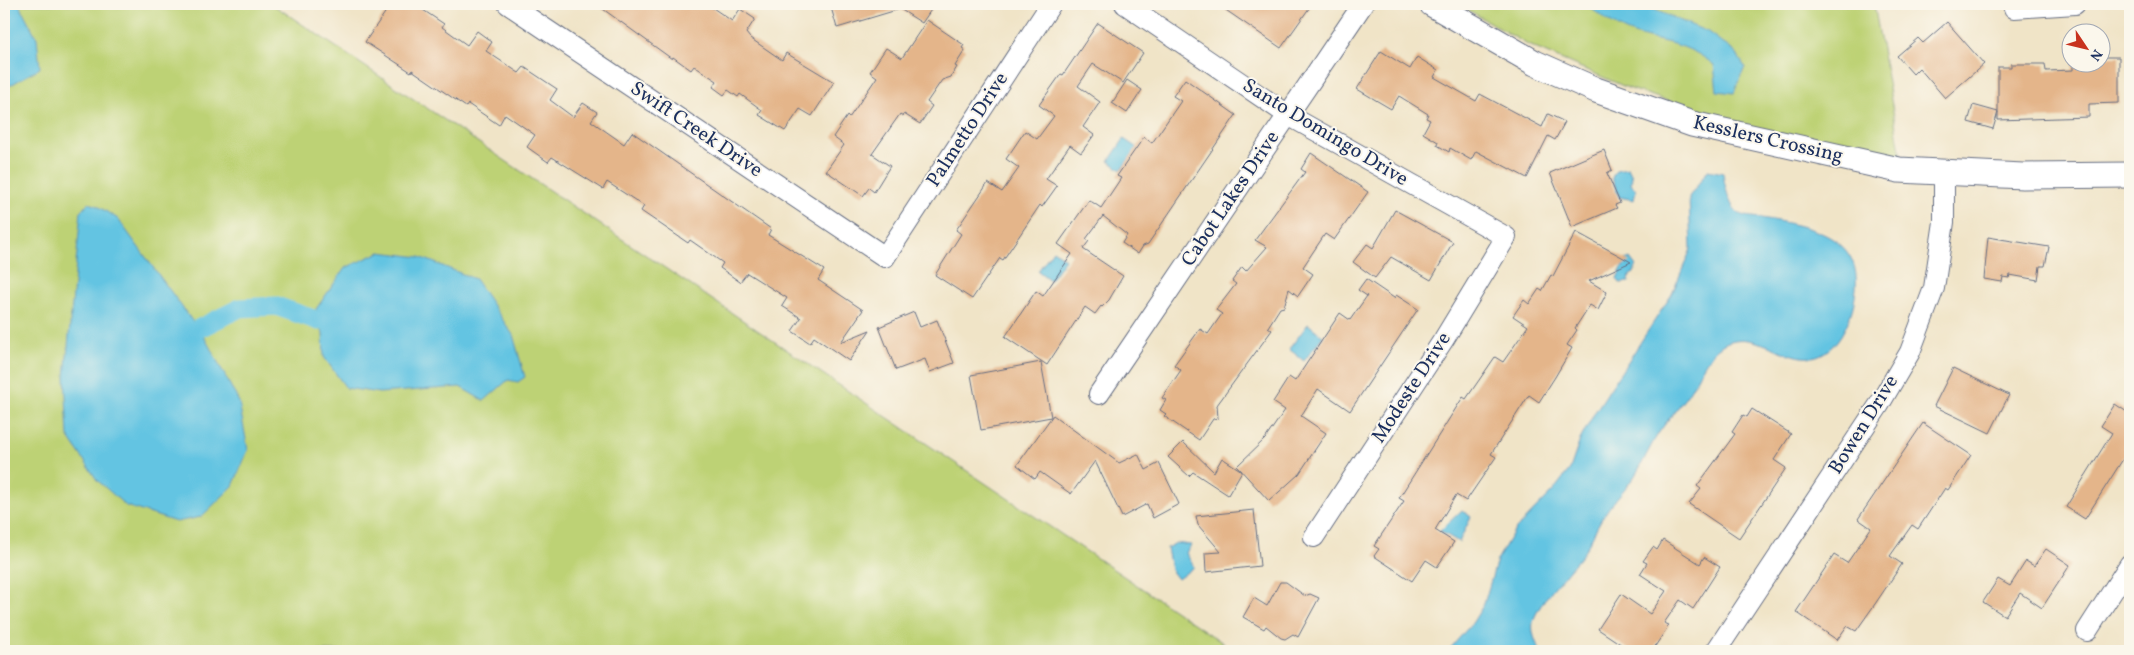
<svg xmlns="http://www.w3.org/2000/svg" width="2134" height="655" font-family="Vollkorn,serif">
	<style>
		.green { fill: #bdd275; stroke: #6c806a }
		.water { fill: #64c4e2; stroke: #407aa0 }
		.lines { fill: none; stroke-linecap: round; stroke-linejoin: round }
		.canal { stroke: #64c4e2; stroke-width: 19 }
		.building { fill: #e4b58a }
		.minor-casing { stroke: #666e83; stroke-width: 22 }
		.tertiary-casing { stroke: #666e83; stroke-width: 27 }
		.minor { stroke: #fff; stroke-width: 20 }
		.tertiary { stroke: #fff; stroke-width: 25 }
		.labels { text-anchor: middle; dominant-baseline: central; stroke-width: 4; stroke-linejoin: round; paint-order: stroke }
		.street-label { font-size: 20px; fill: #1b2f5e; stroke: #fbf7ec }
	</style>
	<rect width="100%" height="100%" fill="#fbf7ec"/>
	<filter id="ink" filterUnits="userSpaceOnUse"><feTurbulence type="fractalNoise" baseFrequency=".02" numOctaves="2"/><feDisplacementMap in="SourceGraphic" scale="10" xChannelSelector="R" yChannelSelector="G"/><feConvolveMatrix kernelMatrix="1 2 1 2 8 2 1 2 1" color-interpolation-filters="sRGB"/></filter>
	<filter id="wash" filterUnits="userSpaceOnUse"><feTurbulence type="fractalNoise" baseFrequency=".0096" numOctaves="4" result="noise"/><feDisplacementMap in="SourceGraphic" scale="20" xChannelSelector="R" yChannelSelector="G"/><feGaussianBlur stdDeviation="1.12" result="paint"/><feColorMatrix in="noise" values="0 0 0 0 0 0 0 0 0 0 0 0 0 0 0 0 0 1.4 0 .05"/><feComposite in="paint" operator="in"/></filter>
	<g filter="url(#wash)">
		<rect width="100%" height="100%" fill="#f0e4c7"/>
		<g class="green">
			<polygon points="4,4 272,4 1235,651 4,651"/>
			<polygon points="1458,4 1874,4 1901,156 1753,129 1628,88 1528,45"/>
		</g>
		<g class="water">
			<polygon points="4,4 19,4 21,8 37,38 40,68 9,86 4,86"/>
			<path d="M1585,4H1640L1708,32L1736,53L1745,67L1734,93L1717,91L1714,65C1685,41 1664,44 1631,33C1614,27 1599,14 1585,4Z"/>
			<polygon points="1124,139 1137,148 1121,170 1109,161"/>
			<polygon points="1628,168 1632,176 1631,184 1636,190 1634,200 1619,197 1612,178 1616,170"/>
			<path d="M1708,170L1723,173C1724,183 1729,204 1736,211C1742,217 1754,217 1762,218C1803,226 1861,233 1856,288C1855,305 1848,327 1837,341C1801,386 1761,321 1722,345C1705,356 1698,379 1688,394C1679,407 1669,418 1660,431C1650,445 1644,462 1634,477C1624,491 1611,503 1602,518C1595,529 1591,542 1584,552C1571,569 1538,602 1533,622C1531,632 1536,643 1540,651H1448L1473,622L1484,604L1497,560L1514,531L1553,491L1570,469L1580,440L1595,412L1672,294L1691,249L1689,197Z"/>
			<polygon points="88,203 96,205 118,219 206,340 239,402 248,450 233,486 201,517 176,522 126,506 97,480 68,436 65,377 81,211"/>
			<polygon points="1053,250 1065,259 1050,280 1038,271"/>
			<polygon points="380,252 420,257 475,279 513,335 525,377 518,382 508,380 484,401 460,387 379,393 346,388 324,357 323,334 316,309 345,268"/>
			<polygon points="1630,258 1636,266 1634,273 1630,275 1629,282 1620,283 1617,278 1626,260"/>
			<polygon points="1308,324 1323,336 1304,361 1289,349"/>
			<polygon points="1462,510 1471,517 1459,542 1440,531"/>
			<polygon points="1176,543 1191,545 1186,553 1194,567 1178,579 1171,570 1167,548"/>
		</g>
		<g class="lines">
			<polyline class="canal" points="198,329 240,308 276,306 319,321"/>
		</g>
		<g id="blocks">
			<g class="building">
				<polygon points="391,4 414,4 444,24 442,27 467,45 477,31 492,42 486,51 519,73 524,67 557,89 550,100 573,117 583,103 597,112 591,121 624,144 632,132 771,229 768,235 824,270 818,280 863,310 841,342 870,330 849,361 814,337 810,343 792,331 801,318 782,306 787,298 747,273 740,282 720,268 723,263 690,240 688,243 641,211 644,206 607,182 603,189 552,157 548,162 527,147 535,135 505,114 499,125 468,104 466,107 412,70 411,72 365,42"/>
				<polygon points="596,4 707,4 732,21 740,9 755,19 746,33 750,38 782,60 786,53 834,82 812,116 800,109 785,131 759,115 762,110 740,94 738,97 728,90 724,95 713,87 717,81 694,66 691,70 673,57 672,59"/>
				<polygon points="830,4 935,4 922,23 900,9 837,28"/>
				<polygon points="1217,4 1312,4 1281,48"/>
				<polygon points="927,20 964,45 962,48 965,50 955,66 957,67 951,77 942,80 927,102 932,106 920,124 904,114 903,116 900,114 872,154 890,166 874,192 869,188 863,196 826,171 844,145 833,137 847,116 849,118 877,77 870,72 886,48 902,58"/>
				<polygon points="1947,22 1984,64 1945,98 1919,68 1913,74 1897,56 1918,38 1923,43"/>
				<polygon points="1098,23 1143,53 1123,83 1093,64 1078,86 1100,102 1083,127 1094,135 1081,153 1070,145 1046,179 1057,186 1042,207 1040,205 1003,260 1000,258 972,299 935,275 961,234 956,230 988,183 1002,192 1019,168 1006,159 1025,131 1037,139 1054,116 1039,105 1061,74 1063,75"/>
				<polygon points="1381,51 1410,69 1417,57 1438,70 1434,77 1476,101 1480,94 1542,127 1548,114 1565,122 1555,140 1548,136 1527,178 1476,151 1471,160 1450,148 1449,152 1437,145 1438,142 1423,133 1430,120 1426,118 1428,114 1399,96 1391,109 1357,89"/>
				<polygon points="2102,57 2119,57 2119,103 2089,104 2089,117 1998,120 1998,67 2011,67 2011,64 2045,64 2046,71 2073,70 2073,62 2102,62"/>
				<polygon points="1185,79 1236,115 1148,244 1143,246 1138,254 1122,243 1127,235 1103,216 1086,239 1089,241 1083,249 1123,276 1109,300 1102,307 1101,306 1095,314 1085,307 1047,365 1005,337 1036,291 1043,296 1072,254 1058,244 1089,200 1101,208 1121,178 1117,176 1144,137 1152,143 1181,101 1173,96"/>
				<polygon points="1127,80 1142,90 1127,113 1112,103"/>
				<polygon points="1973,105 1998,112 1993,129 1968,122"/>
				<polygon points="1604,150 1612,170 1607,173 1620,203 1615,205 1617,208 1572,227 1550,173"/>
				<polygon points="1311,153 1368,192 1334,240 1325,234 1303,267 1313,274 1298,296 1289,289 1284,307 1280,308 1268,327 1272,330 1217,405 1218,418 1213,419 1199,440 1164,416 1166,414 1160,410 1166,400 1162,398 1181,370 1174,365 1200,329 1208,334 1222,314 1216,310 1236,284 1232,281 1242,267 1246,271 1267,247 1255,240 1305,172 1301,169"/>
				<polygon points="1395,210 1453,242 1431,280 1391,257 1375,278 1353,262 1367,244 1373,248"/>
				<polygon points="1576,232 1631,262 1589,281 1607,292 1598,310 1590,305 1575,328 1577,330 1567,345 1572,348 1555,377 1539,402 1529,395 1491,454 1496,457 1466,501 1456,495 1435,530 1454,542 1437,567 1426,560 1412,581 1374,556 1379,549 1374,546 1404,501 1399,498 1463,397 1466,399 1495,357 1503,362 1528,326 1513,316 1524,300 1529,304 1539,289 1542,291 1551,275 1553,276"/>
				<polygon points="1988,237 2049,247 2045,266 2040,266 2038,280 2010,275 2009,278 2003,277 2002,282 1984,279"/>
				<polygon points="1366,279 1394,298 1396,295 1418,309 1350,411 1318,389 1301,416 1326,433 1299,474 1269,501 1237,466 1265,439 1285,410 1273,402 1289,377 1295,381 1340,313 1350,320 1367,296 1358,290"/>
				<polygon points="914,312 920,327 937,320 954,363 930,372 925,359 896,370 879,327"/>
				<polygon points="1041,362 1051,417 981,430 971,375"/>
				<polygon points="1953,368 2009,395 1990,433 1934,406"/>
				<polygon points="2115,404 2130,414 2130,459 2125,456 2085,519 2066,507 2112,433 2101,426"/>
				<polygon points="1752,409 1791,434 1774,460 1786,468 1739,538 1689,504 1701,489 1697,486 1735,434 1732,432 1743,415 1747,417"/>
				<polygon points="1053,415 1119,463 1138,454 1146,470 1159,463 1179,504 1153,518 1147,504 1122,517 1095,461 1071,494 1040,472 1035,479 1017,465"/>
				<polygon points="1923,423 1971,455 1948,490 1945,488 1918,529 1912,525 1890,556 1902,564 1875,604 1856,631 1847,626 1837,640 1796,612 1834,555 1847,563 1871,528 1858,519"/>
				<polygon points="1183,442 1214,472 1222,458 1242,471 1228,495 1193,472 1189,476 1168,457"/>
				<polygon points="1254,510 1260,566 1206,572 1205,553 1221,552 1198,525 1196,516"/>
				<polygon points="1663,540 1700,564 1704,557 1720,567 1693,609 1680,600 1664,623 1669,625 1652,651 1631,651 1598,629 1621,594 1650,614 1666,591 1640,574 1647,563 1643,561 1653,547 1657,550"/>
				<polygon points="2046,549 2070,565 2042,608 2020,593 2005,616 1983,602 1998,579 2010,586 2026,561 2034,566"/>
				<polygon points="1280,582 1286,582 1305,596 1310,594 1319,598 1298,637 1293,634 1285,639 1281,638 1266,626 1264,629 1243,617 1254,598 1267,606"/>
			</g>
		</g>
	</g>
	<g filter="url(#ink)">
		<use href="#blocks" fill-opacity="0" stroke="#666e83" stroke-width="1"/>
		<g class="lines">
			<defs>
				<g id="minor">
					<polyline points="508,4 885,257 1051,4"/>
					<polyline points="1125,4 1288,115 1506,237 1444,339 1314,537"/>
					<polyline points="2013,4 2014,8 2075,4"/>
					<polyline points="1099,394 1363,4"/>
					<polyline points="2087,631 2130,564"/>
					<polyline points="1716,651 1879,405 1910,352 1934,288 1944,222 1944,172"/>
				</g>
				<polyline id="tertiary" points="1432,4 1535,63 1596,90 1692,124 1899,170 2023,176 2130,175"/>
			</defs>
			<use href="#minor" class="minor-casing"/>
			<use href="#tertiary" class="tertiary-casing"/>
			<use href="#minor" class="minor"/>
			<use href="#tertiary" class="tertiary"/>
		</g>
	</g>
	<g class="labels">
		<g class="street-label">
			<text transform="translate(696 130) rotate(34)">Swift Creek Drive</text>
			<text transform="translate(968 130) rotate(-57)">Palmetto Drive</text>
			<text transform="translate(1325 133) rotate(31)">Santo Domingo Drive</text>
			<text transform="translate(1768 140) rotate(13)">Kesslers Crossing</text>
			<text transform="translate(1231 199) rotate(-56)">Cabot Lakes Drive</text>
			<text transform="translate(1412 388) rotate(-57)">Modeste Drive</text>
			<text transform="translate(1864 425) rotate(-58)">Bowen Drive</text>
		</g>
	</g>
	<rect width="2134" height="655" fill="none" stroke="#fbf7ec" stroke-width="20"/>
	<g transform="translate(2086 48) rotate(125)"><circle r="24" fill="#fbf7ec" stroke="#a1a7b3"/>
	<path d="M0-4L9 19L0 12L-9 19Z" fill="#c8321e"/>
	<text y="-8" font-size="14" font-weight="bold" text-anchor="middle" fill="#1b2f5e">N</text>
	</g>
</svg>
